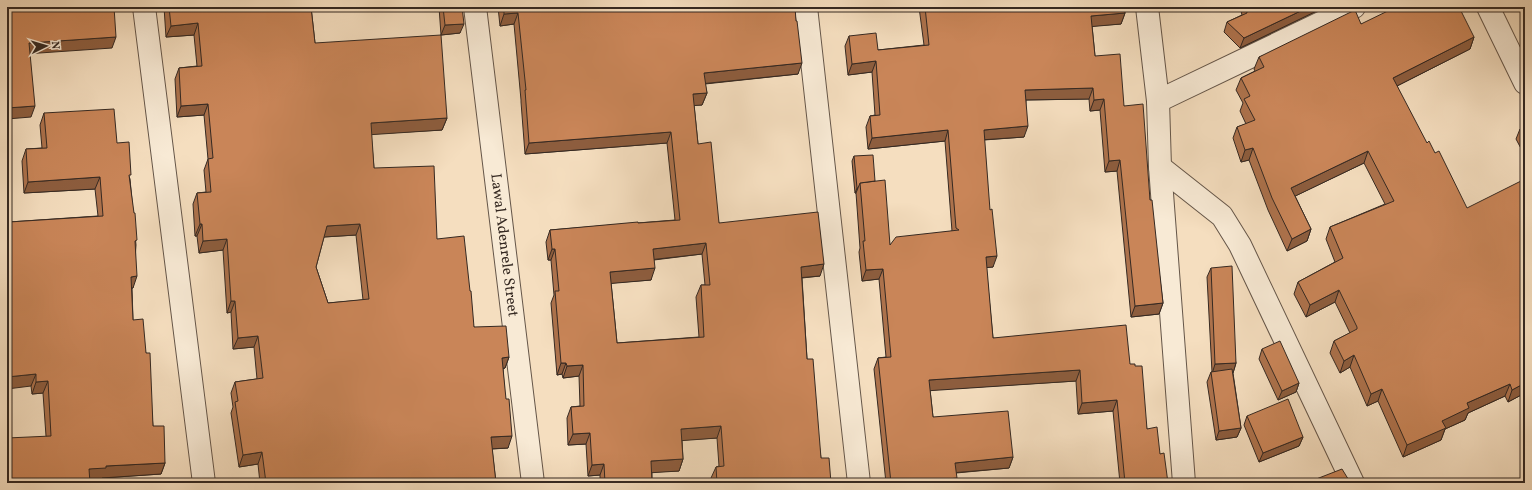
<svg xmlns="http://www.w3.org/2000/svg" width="1532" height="490" font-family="Vollkorn,serif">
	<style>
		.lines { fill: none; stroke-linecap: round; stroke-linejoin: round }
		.minor-casing { stroke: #655649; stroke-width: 24 }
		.minor { stroke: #f8ead5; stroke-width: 22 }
		.wall { fill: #ad724c; stroke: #352922; fill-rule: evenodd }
		.shaded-wall { fill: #8d5d3e; stroke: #352922 }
		.building { fill: #c98558; stroke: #352922; fill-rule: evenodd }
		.labels { text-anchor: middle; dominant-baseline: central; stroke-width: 3.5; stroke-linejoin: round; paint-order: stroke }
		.street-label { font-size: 15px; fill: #352922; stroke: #f8ead5 }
	</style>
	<rect width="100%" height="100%" fill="#f5debf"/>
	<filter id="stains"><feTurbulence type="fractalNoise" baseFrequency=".005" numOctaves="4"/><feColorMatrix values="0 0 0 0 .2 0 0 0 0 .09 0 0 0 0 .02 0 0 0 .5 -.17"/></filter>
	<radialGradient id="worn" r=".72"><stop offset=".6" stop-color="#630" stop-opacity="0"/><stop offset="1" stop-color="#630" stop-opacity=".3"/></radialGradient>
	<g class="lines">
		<defs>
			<g id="minor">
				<polyline points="144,7 204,483"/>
				<path id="s1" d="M475,7L533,483"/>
				<polyline points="806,7 859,483"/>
				<polyline points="1147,7 1158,101 1160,167 1184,483"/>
				<polyline points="1488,7 1525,83"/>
				<polyline points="1158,101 1354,7"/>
				<polyline points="1160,167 1222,216 1240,245 1353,483"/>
			</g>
		</defs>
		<use href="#minor" class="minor-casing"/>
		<use href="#minor" class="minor"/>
	</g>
	<g class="wall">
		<path d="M164,7H311L315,43L447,118L442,130L371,134L374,168L437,239L474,327L509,357L505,368L503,369L508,448L492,449L496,483H260L258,464L239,467L231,413L233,407L231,393L235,382L257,379L254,347L233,349L231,312L227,313L223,250L199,253L197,236H195L193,204L197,193L206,192L204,170L208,159L204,115L177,117L175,79L179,68L197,66L194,35L166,37ZM356,235L363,300L328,303L316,267L324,237Z"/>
		<polygon points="439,7 462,7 460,33 441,35"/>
		<path d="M498,7H795L798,74L705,84L707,93L702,105H694L698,144L719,223L820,276L802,278L807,359L821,458L831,483H712L711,478L716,467L719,466L717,438L682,440L683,459L679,471L652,472V483H600V475L588,476L586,444L568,445L567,418L571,407L580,406L579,376L563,378L562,374L557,375L551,303L554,295L551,260H548L546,242L550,230L675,220L667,143L525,154L521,102V100L514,24L500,26ZM702,254L705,285H701L696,297L699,337L617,343L611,283L651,280L654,260Z"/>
		<polygon points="919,7 1124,7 1125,13 1121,24 1092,26 1095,56 1124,106 1150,200 1163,303 1159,314 1131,317 1117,171 1105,172 1100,110 1090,111 1089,99 1026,100 1024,137 984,140 993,267 986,267 993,338 1130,364 1147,429 1160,454 1168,483 1120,483 1113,411 1078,414 1076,381 930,390 933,417 1013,457 1009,468 956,473 955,483 886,483 874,369 878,358 886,357 879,279 862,281 859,252 860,248 856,193 855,193 852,161 854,156 875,181 890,245 952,231 945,141 868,149 866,127 870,116 875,115 872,72 848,75 845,46 849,36 878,50 924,45"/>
		<polygon points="1240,7 1325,7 1240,48 1224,32 1227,22 1242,15"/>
		<polygon points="1361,24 1474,37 1470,49 1397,86 1525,393 1508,402 1505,396 1468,413 1465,420 1445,429 1441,440 1403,457 1378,401 1367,406 1350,367 1340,373 1330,353 1334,341 1350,333 1335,302 1306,317 1294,294 1298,282 1335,262 1326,239 1330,227 1385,204 1364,163 1295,196 1311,229 1307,241 1287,251 1268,210 1249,160 1241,162 1233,138 1237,127 1246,124 1240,111 1243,103 1236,90 1241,78 1255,71 1254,69 1259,57"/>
		<polygon points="44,113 117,143 130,179 136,245 133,288 132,288 133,320 146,353 153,426 165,463 161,474 102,478 102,479 90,480 46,436 43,393 32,394 31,386 9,222 98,216 95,189 24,193 22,161 26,149 42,148 40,125"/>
		<polygon points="1525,126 1525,156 1516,139 1520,129"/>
		<polygon points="1211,268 1236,363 1233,373 1241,428 1237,437 1216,440 1207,382 1211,372 1212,372 1207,277"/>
		<polygon points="1262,349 1299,383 1296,392 1278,400 1259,359"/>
		<polygon points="1247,416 1303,437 1299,446 1259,462 1244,425"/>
	</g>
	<g class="shaded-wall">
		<polygon points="1309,7 1325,7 1240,48 1244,38"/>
		<polygon points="518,13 514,24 500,26 504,14"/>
		<polygon points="1125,13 1121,24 1087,27 1091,16"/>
		<polygon points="198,23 194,35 166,37 171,26"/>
		<polygon points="464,24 460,33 441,35 445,25"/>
		<polygon points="116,37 112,48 25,54 29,43"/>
		<polygon points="1474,37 1470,49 1389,90 1393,78"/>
		<polygon points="876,61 872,72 848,75 852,64"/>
		<polygon points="802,63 798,74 700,84 704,73"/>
		<polygon points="1093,88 1089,99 1021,100 1025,90"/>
		<polygon points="707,93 702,105 688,106 693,94"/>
		<polygon points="1104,99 1100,110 1090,111 1094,100"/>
		<polygon points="208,104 204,115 177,117 181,106"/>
		<polygon points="35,106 31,117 7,119 7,108"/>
		<polygon points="447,118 442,130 366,135 371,123"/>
		<polygon points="1028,126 1024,137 980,140 984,130"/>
		<polygon points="948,130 945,141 868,149 872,138"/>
		<polygon points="671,132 667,143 525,154 529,143"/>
		<polygon points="1253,148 1249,160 1241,162 1245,150"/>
		<polygon points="1368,151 1364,163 1287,200 1291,188"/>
		<polygon points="1120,160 1117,171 1105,172 1109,161"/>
		<polygon points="100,177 95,189 24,193 28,182"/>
		<polygon points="857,188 858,188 856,193 855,193"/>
		<polygon points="200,224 202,224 197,236 195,236"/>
		<polygon points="360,224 356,235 323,237 327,226"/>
		<polygon points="1311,229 1307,241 1287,251 1292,239"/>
		<polygon points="227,239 223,250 199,253 203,241"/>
		<polygon points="706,243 702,254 649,260 653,249"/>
		<polygon points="552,249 555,249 551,260 548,260"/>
		<polygon points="997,256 993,267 982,268 986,257"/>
		<polygon points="824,264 820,276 797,278 801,267"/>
		<polygon points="655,268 651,280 605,284 610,272"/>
		<polygon points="883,269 879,279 862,281 866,270"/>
		<polygon points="137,276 133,288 127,288 131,277"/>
		<polygon points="1339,290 1335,302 1306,317 1310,305"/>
		<polygon points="231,301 235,301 231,312 227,313"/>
		<polygon points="1163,303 1159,314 1131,317 1135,306"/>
		<polygon points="258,336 254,347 233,349 238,338"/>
		<polygon points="1354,355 1350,367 1340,373 1344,361"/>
		<polygon points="509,357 505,368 498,369 502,358"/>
		<polygon points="561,363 566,363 562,374 557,375"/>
		<polygon points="1236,363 1233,373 1212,374 1215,364"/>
		<polygon points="583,365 579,376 563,378 567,366"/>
		<polygon points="1080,370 1076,381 925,391 929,380"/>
		<polygon points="36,374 31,386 7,389 7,377"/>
		<polygon points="48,381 43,393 32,394 36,382"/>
		<polygon points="1299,383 1296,392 1278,400 1282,391"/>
		<polygon points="1525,383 1525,393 1508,402 1512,390"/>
		<polygon points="1510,384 1505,396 1468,413 1465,420 1445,429 1441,440 1403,457 1407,445 1467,403"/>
		<polygon points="1382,389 1378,401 1367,406 1371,394"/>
		<polygon points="1117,400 1113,411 1078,414 1082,403"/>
		<polygon points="721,426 717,438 677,441 681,429"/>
		<polygon points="1241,428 1237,437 1216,440 1219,431"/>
		<polygon points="590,433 586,444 568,445 573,434"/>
		<polygon points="512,436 508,448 487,449 491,437"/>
		<polygon points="1303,437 1299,446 1259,462 1263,453"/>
		<polygon points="262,452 258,464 239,467 243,455"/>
		<polygon points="1013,457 1009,468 951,473 955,463"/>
		<polygon points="683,459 679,471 647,473 651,461"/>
		<polygon points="165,463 161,474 102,478 102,479 85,481 89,469 106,466"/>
		<polygon points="604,464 600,475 588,476 592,465"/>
		<polygon points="957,478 955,483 938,483 939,480"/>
		<polygon points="385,479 383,483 346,483 346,482"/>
		<polygon points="1145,481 1144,483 1125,483"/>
	</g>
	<g class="building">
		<polygon points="7,7 19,7 19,9 46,7 114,7 116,37 29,43 35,106 7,108"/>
		<path d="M169,7H311L315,43L441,35L447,118L371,123L374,168L434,166L437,239L464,236L470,291H471L474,327L506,326L509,357L502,358L506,399H509L512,436L491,437L496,483H385V479L346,482V483H266L262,452L243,455L235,402L238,401L235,382L263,378L258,336L238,338L235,301H231L227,239L203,241L202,224H200L197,193L211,192L208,159L213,158L208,104L181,106L179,68L202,66L198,23L171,26ZM360,224L369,299L328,303L316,267L327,226Z"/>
		<polygon points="443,7 462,7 464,24 445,25"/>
		<path d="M504,7H795L796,21H797L802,63L704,73L707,93L693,94L698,144L711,142L719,223L818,212L824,264L801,267L807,359H813L821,458H829L831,483H717L716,467L724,466L721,426L681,429L683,459L651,461L652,483H605L604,464L592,465L590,433L573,434L571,407L584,406L583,365L567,366L566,363H561L555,291H559L555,249H552L550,230L638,222V223L680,220L671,132L529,143L525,90H526L518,13L504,14ZM706,243L710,285H701L704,337L617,343L610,272L655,268L653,249Z"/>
		<polygon points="925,7 1124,7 1125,13 1091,16 1095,56 1120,54 1124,106 1143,104 1150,200 1152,200 1163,303 1135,306 1120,160 1109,161 1104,99 1094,100 1093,88 1025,90 1028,126 984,130 990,210 992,209 997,256 986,257 993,338 1126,325 1130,364 1135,364 1135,366 1142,366 1147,429 1157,427 1160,454 1164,453 1168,483 1145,483 1145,481 1125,483 1117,400 1082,403 1080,370 929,380 933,417 1008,411 1013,457 955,463 957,478 939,480 939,483 891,483 878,358 891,357 883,269 866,270 863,241 865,241 860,183 885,180 890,245 896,237 959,230 956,228 948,130 872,138 870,116 880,115 876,61 852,64 849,36 876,33 878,50 929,45"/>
		<polygon points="1246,7 1309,7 1244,38 1227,22 1247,13"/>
		<polygon points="1396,7 1459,7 1474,37 1393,78 1427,143 1429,141 1435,153 1439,151 1467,208 1525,179 1525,383 1512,390 1510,384 1467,403 1469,408 1442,421 1446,428 1407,445 1382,389 1371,394 1354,355 1344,361 1334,341 1357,329 1357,327 1339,290 1310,305 1298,282 1343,258 1330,227 1394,201 1368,151 1291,188 1311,229 1292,239 1272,198 1253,148 1245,150 1237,127 1255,120 1244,99 1250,96 1241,78 1264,67 1259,57 1355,10 1361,24"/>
		<polygon points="114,109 117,143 129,142 131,175 129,175 134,213 135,213 137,240 135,241 137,276 131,277 133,320 143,319 146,353 150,353 153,426 164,426 165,463 106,466 106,468 89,469 90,483 7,483 7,438 51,436 48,381 36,382 36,374 7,377 7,204 9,222 103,216 100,177 28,182 26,149 47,148 44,113"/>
		<polygon points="1525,126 1525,140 1520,129"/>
		<polygon points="873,155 875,181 860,183 858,188 857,188 854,156"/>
		<polygon points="1232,266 1236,363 1215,364 1211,268"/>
		<polygon points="1280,341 1299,383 1282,391 1262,349"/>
		<polygon points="1232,369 1241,428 1219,431 1211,372"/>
		<polygon points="1288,399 1303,437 1263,453 1247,416"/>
		<polygon points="1342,469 1350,482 1356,483 1306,483"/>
		<polygon points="1525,477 1525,483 1512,483"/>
		<polygon points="1028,479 1028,483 1005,483 1005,481"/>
		<polygon points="1258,479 1260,483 1249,483"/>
	</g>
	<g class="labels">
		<g class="street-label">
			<text stroke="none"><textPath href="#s1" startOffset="240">Lawal Adenrele Street</textPath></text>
		</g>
	</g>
	<rect width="1532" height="490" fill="none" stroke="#f5debf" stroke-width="24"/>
	<rect x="8" y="8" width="1516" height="474" fill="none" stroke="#352922" stroke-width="2"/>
	<rect x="12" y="12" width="1508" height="466" fill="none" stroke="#352922"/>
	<g transform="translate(46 46) rotate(85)" stroke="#f8ead5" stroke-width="3" paint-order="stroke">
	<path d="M0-3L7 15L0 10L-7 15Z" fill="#352922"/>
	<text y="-6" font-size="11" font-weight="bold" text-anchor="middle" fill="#352922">N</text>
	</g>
	<rect width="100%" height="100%" filter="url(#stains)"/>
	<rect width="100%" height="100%" fill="url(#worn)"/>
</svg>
